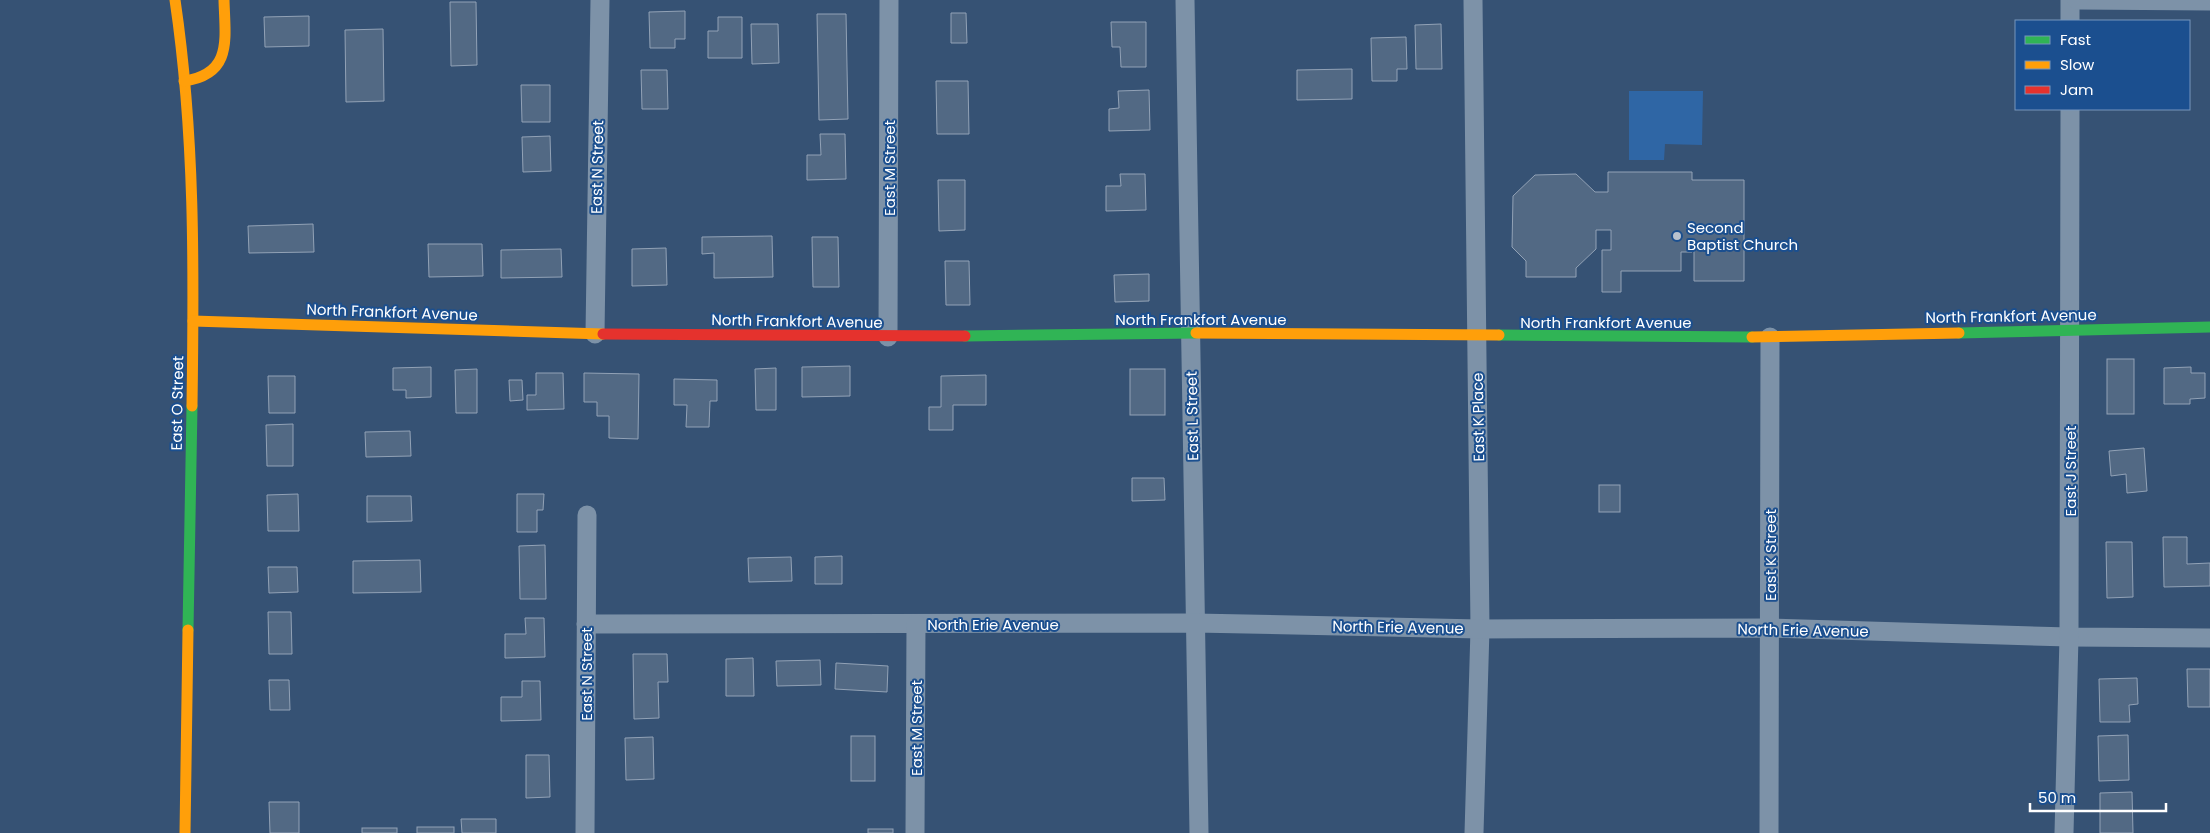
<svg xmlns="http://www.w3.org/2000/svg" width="2210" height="833" font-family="Poppins,sans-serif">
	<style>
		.green { fill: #2f66a5 }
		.building { fill: #526984; stroke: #92a2b6 }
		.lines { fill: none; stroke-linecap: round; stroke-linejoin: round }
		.street { stroke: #7d92a8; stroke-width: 19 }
		.fast { stroke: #30b455; stroke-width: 11 }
		.slow { stroke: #ff9f0a; stroke-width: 11 }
		.jam { stroke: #e5322d; stroke-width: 11 }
		.poi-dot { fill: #b9c2ce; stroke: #1b4f8f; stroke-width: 2 }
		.labels { text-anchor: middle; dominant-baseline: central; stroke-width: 4; stroke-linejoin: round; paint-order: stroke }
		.street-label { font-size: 15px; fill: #fff; stroke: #1b4f8f }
		.poi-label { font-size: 15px; fill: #fff; stroke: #1b4f8f; text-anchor: start }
	</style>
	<rect width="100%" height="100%" fill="#365274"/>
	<polygon class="green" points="1629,91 1703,91 1702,145 1665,144 1664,160 1629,160"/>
	<g class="building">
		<polygon points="450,2 476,2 477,65 451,66"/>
		<polygon points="685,11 685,39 675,39 675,48 650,48 649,12"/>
		<polygon points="951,13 966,13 967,43 951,43"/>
		<polygon points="817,14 846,14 848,119 819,120"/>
		<polygon points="309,16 309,46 265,47 264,17"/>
		<polygon points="718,17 742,17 742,58 708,58 708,31 718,31"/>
		<polygon points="1111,22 1146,22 1146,67 1121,67 1120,47 1112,47"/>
		<polygon points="751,24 778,24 779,63 752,64"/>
		<polygon points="1441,24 1442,69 1416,69 1415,25"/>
		<polygon points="383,29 384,101 346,102 345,30"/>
		<polygon points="1406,37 1407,69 1397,69 1397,81 1372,81 1371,38"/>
		<polygon points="1352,69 1352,99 1297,100 1297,70"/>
		<polygon points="641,70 667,70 668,109 642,109"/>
		<polygon points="936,81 968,81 969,134 937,134"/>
		<polygon points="521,85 550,85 550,122 522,122"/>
		<polygon points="1149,90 1150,130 1109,131 1109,109 1119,108 1118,91"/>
		<polygon points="820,134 845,134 846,179 807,180 807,155 821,155"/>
		<polygon points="550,136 551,171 523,172 522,137"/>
		<polygon points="1608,172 1692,172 1692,180 1744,180 1744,281 1694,281 1694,242 1692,242 1692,252 1681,252 1681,271 1621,271 1621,292 1602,292 1602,250 1611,250 1611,230 1596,230 1596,249 1576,268 1576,277 1526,277 1526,261 1512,247 1513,196 1535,175 1576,174 1595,192 1608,192"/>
		<polygon points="1120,174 1145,174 1146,210 1106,211 1106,186 1121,186"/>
		<polygon points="938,180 965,180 965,230 939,231"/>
		<polygon points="313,224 314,252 249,253 248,226"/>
		<polygon points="772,236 773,277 714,278 714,253 702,254 702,237"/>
		<polygon points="812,237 838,237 839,287 813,287"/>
		<polygon points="428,244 482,244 483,276 429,277"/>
		<polygon points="666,248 667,285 632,286 632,249"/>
		<polygon points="561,249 562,277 501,278 501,250"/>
		<polygon points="945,261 969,261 970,305 946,305"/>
		<polygon points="1149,274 1149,301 1115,302 1114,275"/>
		<rect x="2107" y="359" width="27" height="55"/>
		<polygon points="850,366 850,396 802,397 802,367"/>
		<polygon points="431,367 431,397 406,398 406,390 393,390 393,368"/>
		<polygon points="2191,367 2191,373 2205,373 2205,398 2190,399 2190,404 2164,404 2164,368"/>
		<polygon points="776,368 776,410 756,410 755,369"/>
		<polygon points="477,369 477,413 456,413 455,370"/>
		<rect x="1130" y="369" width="35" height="46"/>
		<polygon points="536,373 563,373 564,409 527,410 527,395 536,395"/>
		<polygon points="584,373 639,374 638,439 609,438 609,416 597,416 597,402 584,402"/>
		<polygon points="986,375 986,405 953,405 953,430 929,430 929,407 941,407 941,376"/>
		<polygon points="268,376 295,376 295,413 269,413"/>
		<polygon points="674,379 717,380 717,401 710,401 709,427 686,427 687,405 674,405"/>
		<polygon points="509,380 522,380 523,400 510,401"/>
		<polygon points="293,424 293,466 267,466 266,425"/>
		<polygon points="410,431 411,456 366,457 365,432"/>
		<polygon points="2144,448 2147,491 2127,493 2126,474 2111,476 2109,451"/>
		<polygon points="1132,478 1164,478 1165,500 1132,501"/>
		<rect x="1599" y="485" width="21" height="27"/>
		<polygon points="298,494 299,531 268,531 267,495"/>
		<polygon points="517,494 544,494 543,510 537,510 537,532 517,532"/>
		<polygon points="367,496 411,496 412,521 367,522"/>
		<polygon points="2163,537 2187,537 2187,564 2210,563 2210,586 2164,587"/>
		<polygon points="2106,542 2132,542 2133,597 2107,598"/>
		<polygon points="545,545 546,599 520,599 519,546"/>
		<polygon points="842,556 842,584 815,584 815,557"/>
		<polygon points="791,557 792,581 749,582 748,558"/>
		<polygon points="420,560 421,592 353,593 353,561"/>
		<polygon points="268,567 297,567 298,592 269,593"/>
		<polygon points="268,612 291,612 292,654 269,654"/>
		<polygon points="525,618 544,618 545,657 505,658 505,634 526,634"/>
		<polygon points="633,654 667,654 668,682 658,682 659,718 634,719"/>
		<polygon points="753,658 754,696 726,696 726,659"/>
		<polygon points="820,660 821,685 777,686 776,661"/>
		<polygon points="836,663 888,666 887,692 835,689"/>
		<polygon points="2187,669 2210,669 2210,707 2188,707"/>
		<polygon points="2137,678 2138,704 2129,705 2130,722 2100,722 2099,679"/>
		<polygon points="269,680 289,680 290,710 270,710"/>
		<polygon points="522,681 540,681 541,720 501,721 501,697 522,697"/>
		<polygon points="2128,735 2129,780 2099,781 2098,736"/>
		<rect x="851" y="736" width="24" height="45"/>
		<polygon points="653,737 654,779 626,780 625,738"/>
		<polygon points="526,755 549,755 550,797 526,798"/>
		<polygon points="2132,792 2133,833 2100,833 2100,793"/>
		<polygon points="269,802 299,802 299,833 270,833"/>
		<polygon points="461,819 496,819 496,833 462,833"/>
		<rect x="417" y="827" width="37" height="6"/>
		<rect x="362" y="828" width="35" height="5"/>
		<rect x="868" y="829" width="25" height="4"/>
	</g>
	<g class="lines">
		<g class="street">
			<polyline points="1185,0 1199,833"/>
			<polyline points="1473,0 1480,629 1474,833"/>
			<polyline points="2070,0 2070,21"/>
			<polyline points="2077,0 2210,1"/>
			<polyline points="595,334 600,0"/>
			<polyline points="888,337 889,0"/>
			<polyline points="586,624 1195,623 1480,629 1770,628 2069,637 2210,638"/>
			<polyline points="585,833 587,515"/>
			<polyline points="915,833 916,624"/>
			<polyline points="1769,833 1770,337"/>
			<polyline points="2064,833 2069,637 2070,109"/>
		</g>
		<g class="fast">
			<polyline points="1959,333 2210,327"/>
			<polyline points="1499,335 1752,337"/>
			<polyline points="965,336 1196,333"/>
			<polyline points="188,630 192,406"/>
		</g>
		<g class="slow">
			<path d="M175,0C195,135 194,270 192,406"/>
			<path d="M184,81C233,74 225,39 224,0"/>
			<polyline points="193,321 603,334"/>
			<polyline points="1196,333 1499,335"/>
			<polyline points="1752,337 1959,333"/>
			<polyline points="185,833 188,630"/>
		</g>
		<polyline class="jam" points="603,334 965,336"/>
	</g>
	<circle class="poi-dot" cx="1677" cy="236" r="5"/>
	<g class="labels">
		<g class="street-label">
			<text transform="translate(597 167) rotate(-89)">East N Street</text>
			<text transform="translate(889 168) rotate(-90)">East M Street</text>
			<text transform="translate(392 312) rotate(2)">North Frankfort Avenue</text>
			<text transform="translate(2011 316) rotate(-1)">North Frankfort Avenue</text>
			<text x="1201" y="319">North Frankfort Avenue</text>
			<text transform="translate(797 321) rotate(1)">North Frankfort Avenue</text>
			<text x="1606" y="322">North Frankfort Avenue</text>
			<text transform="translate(177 403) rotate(-89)">East O Street</text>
			<text transform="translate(1192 416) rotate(-91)">East L Street</text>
			<text transform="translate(1478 417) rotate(-91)">East K Place</text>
			<text transform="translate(2070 471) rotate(-90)">East J Street</text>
			<text transform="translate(1770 555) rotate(-90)">East K Street</text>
			<text x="993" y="624">North Erie Avenue</text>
			<text transform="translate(1398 627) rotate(1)">North Erie Avenue</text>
			<text transform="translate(1803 630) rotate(1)">North Erie Avenue</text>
			<text transform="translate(586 674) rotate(-90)">East N Street</text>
			<text transform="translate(916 728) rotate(-90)">East M Street</text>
		</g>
		<g class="poi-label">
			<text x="1687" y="227">Second<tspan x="1687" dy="17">Baptist Church</tspan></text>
		</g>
	</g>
	<rect x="2015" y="20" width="175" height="90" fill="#1b4f8f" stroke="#7695bc"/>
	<rect x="2025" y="36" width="25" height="8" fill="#30b455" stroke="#7695bc"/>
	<text x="2060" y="45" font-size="15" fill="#ffffff">Fast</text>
	<rect x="2025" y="61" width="25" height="8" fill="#ff9f0a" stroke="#7695bc"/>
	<text x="2060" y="70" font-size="15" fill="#ffffff">Slow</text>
	<rect x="2025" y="86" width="25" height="8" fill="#e5322d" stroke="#7695bc"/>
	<text x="2060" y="95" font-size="15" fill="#ffffff">Jam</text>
	<path d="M2030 803v8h136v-8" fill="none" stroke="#ffffff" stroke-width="2.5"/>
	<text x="2038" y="803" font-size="15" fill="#ffffff" stroke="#1b4f8f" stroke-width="4" paint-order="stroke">50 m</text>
</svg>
